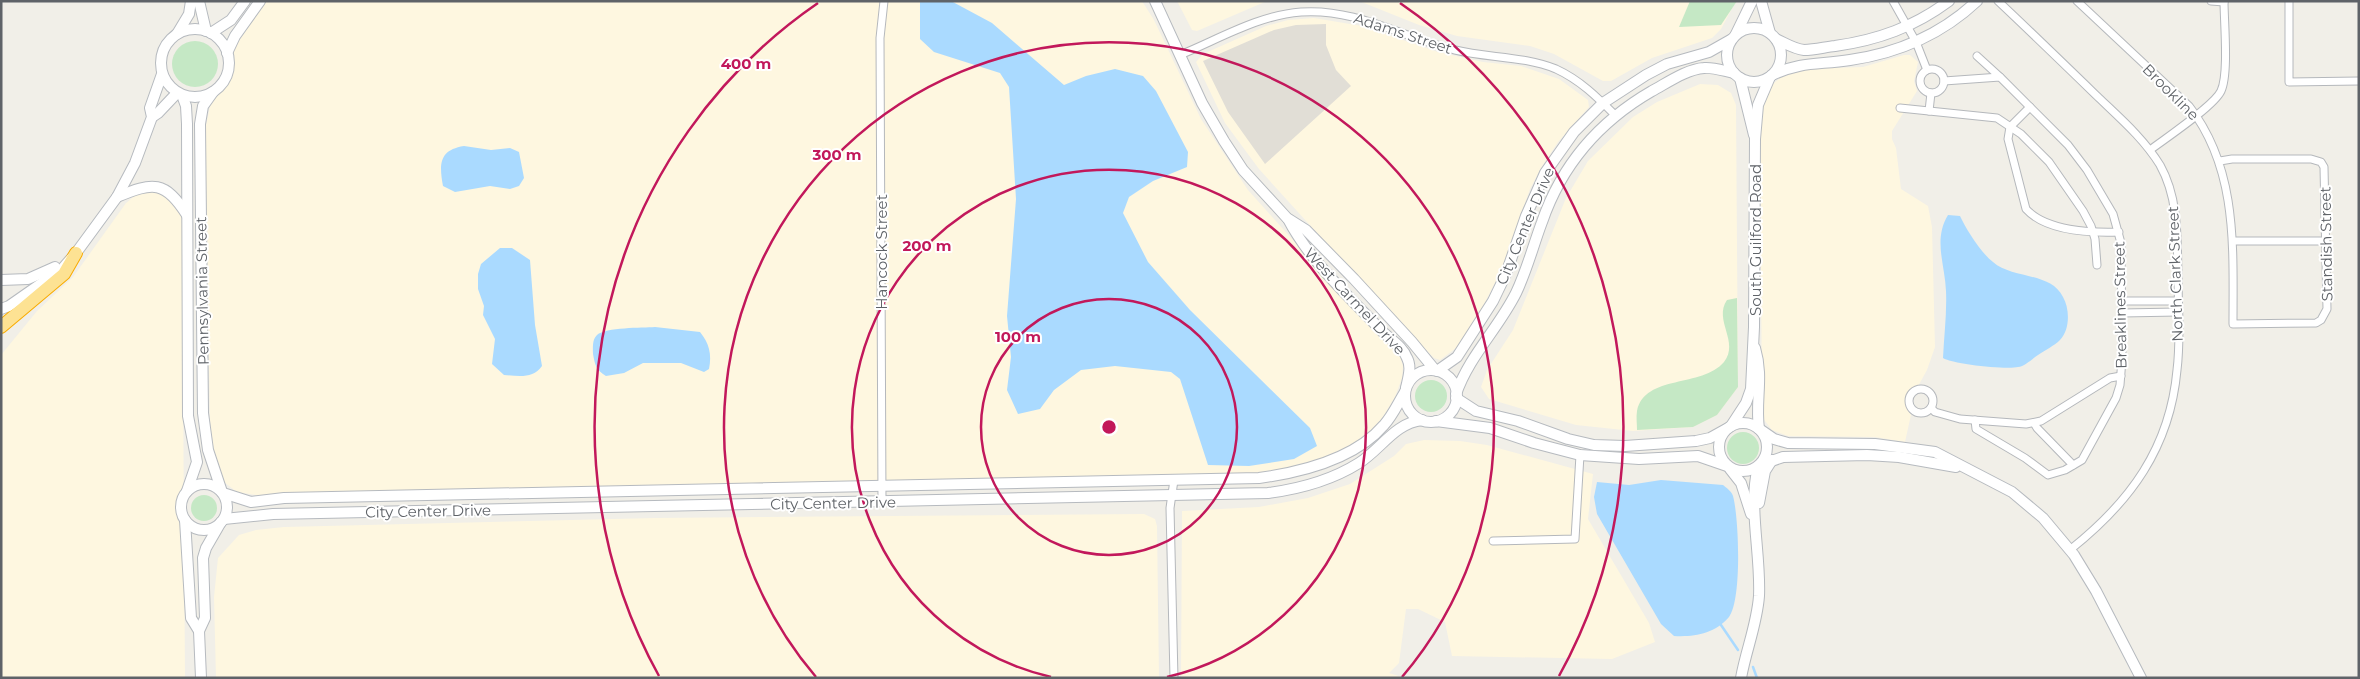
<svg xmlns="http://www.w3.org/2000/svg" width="2360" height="679" font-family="Montserrat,sans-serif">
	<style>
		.commercial { fill: #fef7e0 }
		.education { fill: #e1ded6 }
		.green { fill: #c5e8c5 }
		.water { fill: #aadaff }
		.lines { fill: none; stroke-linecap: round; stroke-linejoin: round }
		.stream { stroke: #aadaff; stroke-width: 2.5 }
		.street-casing { stroke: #b5b8bc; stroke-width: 9 }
		.secondary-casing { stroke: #b6babf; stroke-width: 12 }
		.highway-casing { stroke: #f9ab00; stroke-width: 14 }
		.street { stroke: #fff; stroke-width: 7 }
		.secondary { stroke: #fff; stroke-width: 10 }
		.highway { stroke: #fde293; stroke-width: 12 }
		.ring { fill: none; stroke: #c2185b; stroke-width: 2.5 }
		.labels { text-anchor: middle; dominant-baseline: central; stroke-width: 4; stroke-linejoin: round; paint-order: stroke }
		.street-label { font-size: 15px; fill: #5f6368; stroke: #fff }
		.centre { fill: #c2185b; stroke: #fff; stroke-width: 2.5 }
		.ring-label { font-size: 15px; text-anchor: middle; font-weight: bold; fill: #c2185b; stroke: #fff; stroke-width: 4; stroke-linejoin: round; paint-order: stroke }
	</style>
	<rect width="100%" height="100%" fill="#f1efe8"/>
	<g class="commercial">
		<polygon points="266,1 1142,1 1154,20 1201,119 1248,190 1382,339 1399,353 1403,366 1402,378 1395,397 1373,433 1327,458 1260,474 262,496 237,492 224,482 214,451 210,422 205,130 211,102 228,83 232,73 234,48"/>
		<polygon points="1177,1 1267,1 1197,31 1192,30"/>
		<polygon points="1359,1 1736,1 1721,29 1712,38 1652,58 1611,81 1603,81 1554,54 1530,46 1457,36 1419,25"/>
		<polygon points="1314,18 1362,26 1438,52 1483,62 1521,66 1559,79 1588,100 1589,107 1558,142 1541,168 1530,189 1501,271 1481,310 1456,348 1440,360 1434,358 1395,319 1259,169 1225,123 1196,62 1203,54 1266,26 1288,20"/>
		<polygon points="1904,55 1910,55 1918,62 1914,81 1917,91 1892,131 1892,139 1896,148 1901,189 1928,206 1932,227 1935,347 1927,370 1906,408 1911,415 1905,442 1875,437 1788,436 1772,430 1762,417 1760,114 1769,87 1784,75 1800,69 1863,67"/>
		<polygon points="1700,84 1718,85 1731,93 1736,105 1738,387 1717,415 1693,427 1633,431 1576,425 1489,399 1481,387 1487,370 1513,330 1566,198 1588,161 1633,117 1657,102"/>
		<polygon points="147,191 161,193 174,204 181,213 182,224 185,678 1,678 1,355 37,311 73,277 126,203 137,194"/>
		<polygon points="1424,440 1460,441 1487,445 1593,474 1588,519 1649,623 1655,642 1612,659 1452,656 1445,622 1418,609 1406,609 1399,663 1389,673 1405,678 1181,678 1182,511 1259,507 1308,498 1350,484 1394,456 1406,444"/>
		<polygon points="1144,514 1155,519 1157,526 1159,678 216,678 214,597 218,558 239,535 256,530 284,527 655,518"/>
	</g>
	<polygon class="education" points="1326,24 1326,45 1336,70 1351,86 1265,164 1228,112 1203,61 1274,30 1296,25"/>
	<g class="green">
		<polygon points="1690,1 1737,1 1721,25 1679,27"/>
		<circle cx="195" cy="64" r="23"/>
		<path d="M1737,298L1738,387L1717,415L1693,427L1637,430C1637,424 1636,417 1637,411C1645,374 1702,388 1724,362C1740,342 1713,320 1727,300Z"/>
		<circle cx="1431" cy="396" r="16"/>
		<circle cx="1743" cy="448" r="16"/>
		<circle cx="204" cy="508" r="13"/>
	</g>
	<g class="water">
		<polygon points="920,1 951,1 992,23 1064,85 1086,76 1115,69 1143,76 1156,91 1188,152 1187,167 1153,181 1129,197 1123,213 1148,262 1190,310 1310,428 1317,446 1294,459 1249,466 1208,465 1180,379 1171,372 1115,366 1081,370 1054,390 1040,409 1018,414 1007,390 1011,357 1007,316 1016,199 1009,87 1000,73 934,52 920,39"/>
		<path d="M464,146L491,150L510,148L519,152L524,178L519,186L510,189L490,186L455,192L443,186C439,164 439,150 464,146Z"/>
		<path d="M1948,215L1960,216C1966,229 1981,253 1993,262C2012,279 2051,272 2063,297C2070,309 2070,330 2060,340C2054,346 2045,350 2038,355C2032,359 2025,366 2018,367C2007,370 1952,364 1943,358C1944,336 1947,313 1946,291C1945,264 1933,240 1948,215Z"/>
		<path d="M500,248H512L530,260L535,325L542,366C533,379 519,376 504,375L492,364L495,339L483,315L484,306L478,289V274L481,264Z"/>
		<path d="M655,327L700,332C709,343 712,354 709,369L704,372L681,363H643L624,373L606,376C596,370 595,365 593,354C593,347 592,340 597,335C606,327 642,328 655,327Z"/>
		<path d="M1661,480L1723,485C1727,488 1732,492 1733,496C1739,518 1742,600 1729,617C1714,634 1695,637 1674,636L1661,624L1597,514L1594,497L1597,482L1629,485Z"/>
	</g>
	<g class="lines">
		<g class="stream">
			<polyline points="1721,625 1738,650"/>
			<polyline points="1753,667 1757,678"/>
		</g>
		<defs>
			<g id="street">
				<polyline points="1893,1 1916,42 1927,70"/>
				<path d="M1998,1C2032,33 2066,66 2099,98C2121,119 2144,139 2160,165C2179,199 2177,238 2178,276C2178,307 2181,339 2177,370C2170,448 2130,502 2071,549"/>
				<path d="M2077,1L2189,106C2238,169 2233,247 2233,324L2316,323L2321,320L2327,309L2324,167L2321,162L2311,159H2232L2220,161"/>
				<polyline points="2211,1 2224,2"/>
				<polyline points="2289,1 2289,82 2359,81"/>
				<path d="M1180,55C1219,39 1259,15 1301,12C1357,8 1403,38 1455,50C1488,58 1524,56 1556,69C1580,80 1597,97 1615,115"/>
				<polyline points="1977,56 2000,77"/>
				<circle cx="1932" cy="81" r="12"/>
				<polyline points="1944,81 2000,77 2068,145 2087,170 2113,214 2121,243 2122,359 2120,385 2116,398 2082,460 2065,470 2048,475 2025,458 1976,429 1975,420"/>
				<path d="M2030,107L2010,127L2008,139L2026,209C2046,231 2091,233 2119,232"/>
				<polyline points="1900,108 1997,118 2021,134 2049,162 2083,211 2091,226 2095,239 2097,265"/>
				<polyline points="1929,111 1931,93"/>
				<path d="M2150,150C2166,138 2214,106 2221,91C2229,74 2224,22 2224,1"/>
				<polyline points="2233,241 2326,241"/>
				<polyline points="2122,301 2178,301"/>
				<polyline points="2122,313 2178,312"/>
				<circle cx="1921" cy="401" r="12"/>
				<polyline points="1931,408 1935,412 1960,419 2026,424 2041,421 2110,378 2121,376"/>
				<polyline points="2034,423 2037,428 2073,465"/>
				<polyline points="882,502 880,38 884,1"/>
				<polyline points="1493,541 1575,539 1580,455"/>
				<polyline points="1174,678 1170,508 1174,480"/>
			</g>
			<g id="secondary">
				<polyline points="199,1 206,31"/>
				<polyline points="1155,1 1202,103 1224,141 1243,170 1287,218 1306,230 1354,279 1412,342 1435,370"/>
				<polyline points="1761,1 1770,33"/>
				<circle cx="1754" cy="55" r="27"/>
				<circle cx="195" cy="63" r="34"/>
				<polyline points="211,33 231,20 245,1"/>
				<polyline points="177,34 189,14 191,1"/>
				<polyline points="1736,34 1752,1"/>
				<path d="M1776,39C1785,43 1794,49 1804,50C1815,50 1825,47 1835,46C1878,40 1914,27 1949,1"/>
				<polyline points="227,53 235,36 260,1"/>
				<path d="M1772,75C1803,61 1818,65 1850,60C1898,53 1942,34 1977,1"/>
				<polyline points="1740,78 1754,135"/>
				<polyline points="213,92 203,106 200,124 203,413 208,450 222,492"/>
				<polyline points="182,95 186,106 187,124 188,416 197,462 187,491"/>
				<polyline points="152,117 158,113 177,93"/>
				<path d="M117,197C153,182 165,180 187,215"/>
				<path d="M1288,219C1310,261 1348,296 1381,330C1389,339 1403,346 1407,358C1412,367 1408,378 1406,388"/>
				<polyline points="1,280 28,279 55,267"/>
				<polyline points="1,309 9,306 62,269 76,253 117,197 135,163 152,117 150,108 162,74"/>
				<path d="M1755,348C1764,378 1755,400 1759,429"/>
				<circle cx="1431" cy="396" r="26"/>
				<polyline points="1437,371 1457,357 1493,301 1506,274 1526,216 1545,173 1574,132 1603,103 1646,75 1667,64 1709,52 1732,39"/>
				<path d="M1456,394C1469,356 1498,329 1516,293C1527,270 1533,246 1542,222C1562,164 1600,121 1652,91C1667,83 1687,69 1704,68C1713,67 1724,71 1734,73"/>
				<polyline points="1456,398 1476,411 1518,421 1568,439 1594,445 1625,446 1696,441 1710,438 1728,428"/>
				<polyline points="1436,421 1490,428 1534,443 1580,455 1639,459 1698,456 1727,466"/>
				<circle cx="1743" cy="447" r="24"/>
				<polyline points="1731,426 1746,403 1751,389 1754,327 1755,139 1758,105 1770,77"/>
				<polyline points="1761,430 1774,439 1788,443 1875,444 1935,452 2012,492 2043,518 2074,555 2096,591 2141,678"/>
				<polyline points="1760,465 1783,457 1867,455 1899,457 1956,467"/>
				<polyline points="1730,469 1741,483 1751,514"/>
				<circle cx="204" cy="507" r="23"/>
				<path d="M223,493L251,502L284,498L1259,478C1303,472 1355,459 1384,425C1393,415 1398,403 1405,392"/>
				<polyline points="1759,503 1765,471 1772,460"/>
				<path d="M224,519L273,514L1268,493C1299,489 1332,480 1359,463C1381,449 1395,423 1422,420"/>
				<polyline points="185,520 191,618 199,631"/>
				<polyline points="201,678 199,631 205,618 203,558 206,548 221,522"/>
				<path d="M1741,678C1746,650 1757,624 1759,596C1761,554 1748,506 1758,467"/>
			</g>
			<polyline id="highway" points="1,327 64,274 76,253"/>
		</defs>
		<use href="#street" class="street-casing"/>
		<use href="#secondary" class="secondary-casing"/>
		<use href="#highway" class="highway-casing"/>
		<use href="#street" class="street"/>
		<use href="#secondary" class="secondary"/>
		<use href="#highway" class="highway"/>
	</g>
	<g class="ring">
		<circle cx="1109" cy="427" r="128"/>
		<path d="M1051 677A257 257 0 1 1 1167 677"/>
		<path d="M816 677A385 385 0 1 1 1402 677"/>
		<path d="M659 676A514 514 0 0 1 818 3M1400 3A514 514 0 0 1 1559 676"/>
	</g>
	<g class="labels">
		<g class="street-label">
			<text transform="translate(1403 33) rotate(18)">Adams Street</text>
			<text transform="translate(2171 92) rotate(45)">Brookline</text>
			<text transform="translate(1525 226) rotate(-67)">City Center Drive</text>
			<text transform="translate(1755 240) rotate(-90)">South Guilford Road</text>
			<text transform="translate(2326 244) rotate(-91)">Standish Street</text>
			<text transform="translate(881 252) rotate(-90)">Hancock Street</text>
			<text transform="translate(2175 274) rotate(-92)">North Clark Street</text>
			<text transform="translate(202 291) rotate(-91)">Pennsylvania Street</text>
			<text transform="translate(1355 301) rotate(47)">West Carmel Drive</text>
			<text transform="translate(2120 305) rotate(-91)">Breaklines Street</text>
			<text transform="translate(833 503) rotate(-1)">City Center Drive</text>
			<text transform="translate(428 511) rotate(-1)">City Center Drive</text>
		</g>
	</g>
	<circle cx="1109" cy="427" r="8" class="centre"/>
	<g class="ring-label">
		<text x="746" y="69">400 m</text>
		<text x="837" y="160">300 m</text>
		<text x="927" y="251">200 m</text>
		<text x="1018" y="342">100 m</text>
	</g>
	<rect width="2360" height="679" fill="none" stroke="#5f6368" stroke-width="5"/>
</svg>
